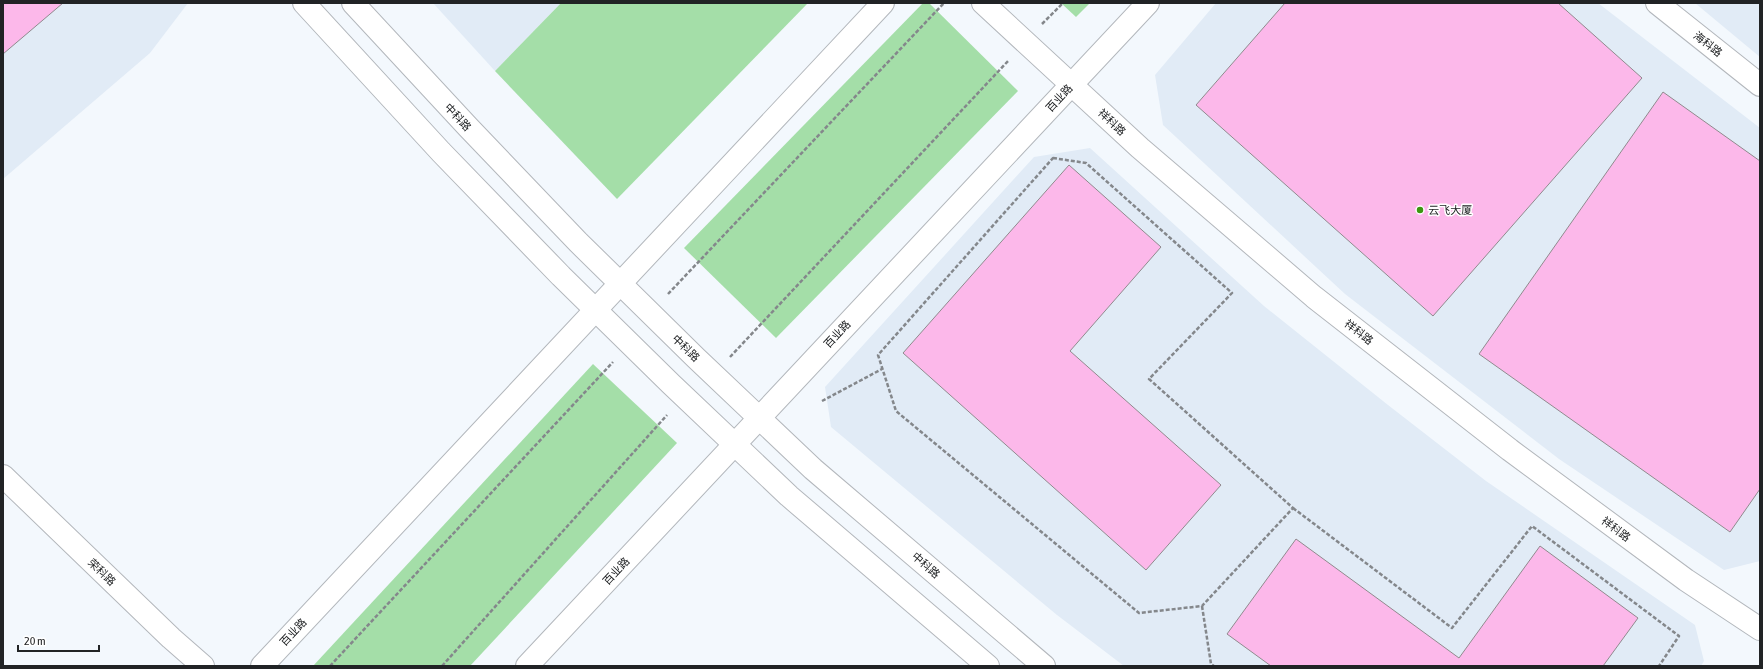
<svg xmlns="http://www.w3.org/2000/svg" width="1763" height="669" font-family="'Asap Condensed','Noto Sans SC',sans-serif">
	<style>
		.built { fill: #e1ebf6 }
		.green { fill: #a4dea8 }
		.building { fill: #fcb8ea; stroke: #908a8e }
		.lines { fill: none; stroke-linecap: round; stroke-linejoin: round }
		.minor-casing { stroke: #b3b7bc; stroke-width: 24 }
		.path { stroke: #84878b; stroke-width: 2.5; stroke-dasharray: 4 2; stroke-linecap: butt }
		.minor { stroke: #fff; stroke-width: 22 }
		.poi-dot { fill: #3c9610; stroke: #fff; stroke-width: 1.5 }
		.labels { text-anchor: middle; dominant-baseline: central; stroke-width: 3; stroke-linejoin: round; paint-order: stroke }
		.street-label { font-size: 11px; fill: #212325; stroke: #fff }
		.poi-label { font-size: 11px; fill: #212325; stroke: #fff; text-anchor: start }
	</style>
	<rect width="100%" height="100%" fill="#f3f8fd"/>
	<g class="built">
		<polygon points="3,3 188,3 150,53 3,179"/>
		<polygon points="433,3 561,3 495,71"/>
		<polygon points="1216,3 1598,3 1760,128 1760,561 1724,570 1559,459 1345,294 1163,125 1155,75"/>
		<polygon points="1695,3 1760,3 1760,57"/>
		<polygon points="1090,148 1264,306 1388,405 1486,481 1695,625 1704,661 1701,666 1124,666 1057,615 831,427 825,387 1034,157"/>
	</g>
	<g class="green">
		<polygon points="561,3 808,3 617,199 495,71"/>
		<polygon points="923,3 929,3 1018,91 776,338 684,248"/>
		<polygon points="1061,3 1090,3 1076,17"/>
		<polygon points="593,364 677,443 470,666 313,666"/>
	</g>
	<g class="building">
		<polygon points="3,3 63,3 3,54"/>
		<polygon points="1285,3 1558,3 1642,78 1433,316 1196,105"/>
		<polygon points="1663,92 1760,161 1760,489 1730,532 1479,354"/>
		<polygon points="1069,165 1161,247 1070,351 1221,485 1146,570 903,353"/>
		<polygon points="1296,539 1459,658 1540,546 1638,618 1603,666 1271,666 1227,634"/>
	</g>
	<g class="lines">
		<defs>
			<g id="minor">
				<polyline points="304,3 441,152 561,276 671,384 789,496 988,666"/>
				<polyline points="353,3 468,127 578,242 696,358 813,469 1044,666"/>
				<polyline points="983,3 1140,148 1314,297 1510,450 1686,580 1760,629"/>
				<polyline points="1657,3 1760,85"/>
				<polyline points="3,476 171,638 203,666"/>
				<polyline points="262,666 883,3"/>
				<polyline points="527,666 1148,3"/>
			</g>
		</defs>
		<use href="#minor" class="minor-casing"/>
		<g class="path">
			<polyline points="1042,24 1063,3"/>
			<polygon points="1053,158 1086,163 1232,293 1149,379 1293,508 1202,606 1139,613 896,411 878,355"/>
			<polyline points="668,294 944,3"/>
			<polyline points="730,357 1009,60"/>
			<polyline points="822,401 882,369"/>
			<polyline points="1293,508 1452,628 1532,526 1679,636 1659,666"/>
			<polyline points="1202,606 1211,664 1214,666"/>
			<polyline points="330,666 613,362"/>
			<polyline points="442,666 667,415"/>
		</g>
		<use href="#minor" class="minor"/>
	</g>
	<circle class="poi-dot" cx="1420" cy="210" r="4"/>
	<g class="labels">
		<g class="street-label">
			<text transform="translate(1708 44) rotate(38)">海科路</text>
			<text transform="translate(1059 98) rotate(-47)">百业路</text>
			<text transform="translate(458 117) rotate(47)">中科路</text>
			<text transform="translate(1112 122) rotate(43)">祥科路</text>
			<text transform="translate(1359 332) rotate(38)">祥科路</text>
			<text transform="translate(837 334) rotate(-47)">百业路</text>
			<text transform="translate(686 348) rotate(44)">中科路</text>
			<text transform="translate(1616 529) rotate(37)">祥科路</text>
			<text transform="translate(926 565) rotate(41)">中科路</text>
			<text transform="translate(616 571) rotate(-47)">百业路</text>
			<text transform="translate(102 572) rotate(44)">荣科路</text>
			<text transform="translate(293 632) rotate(-47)">百业路</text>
		</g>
		<g class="poi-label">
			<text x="1428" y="210">云飞大厦</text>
		</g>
	</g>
	<rect width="1763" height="669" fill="none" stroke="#212325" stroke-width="8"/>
	<path d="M18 645v6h81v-6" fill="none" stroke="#212325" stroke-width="2"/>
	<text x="24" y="645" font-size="12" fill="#212325" stroke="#ffffff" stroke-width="3" paint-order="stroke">20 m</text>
</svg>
